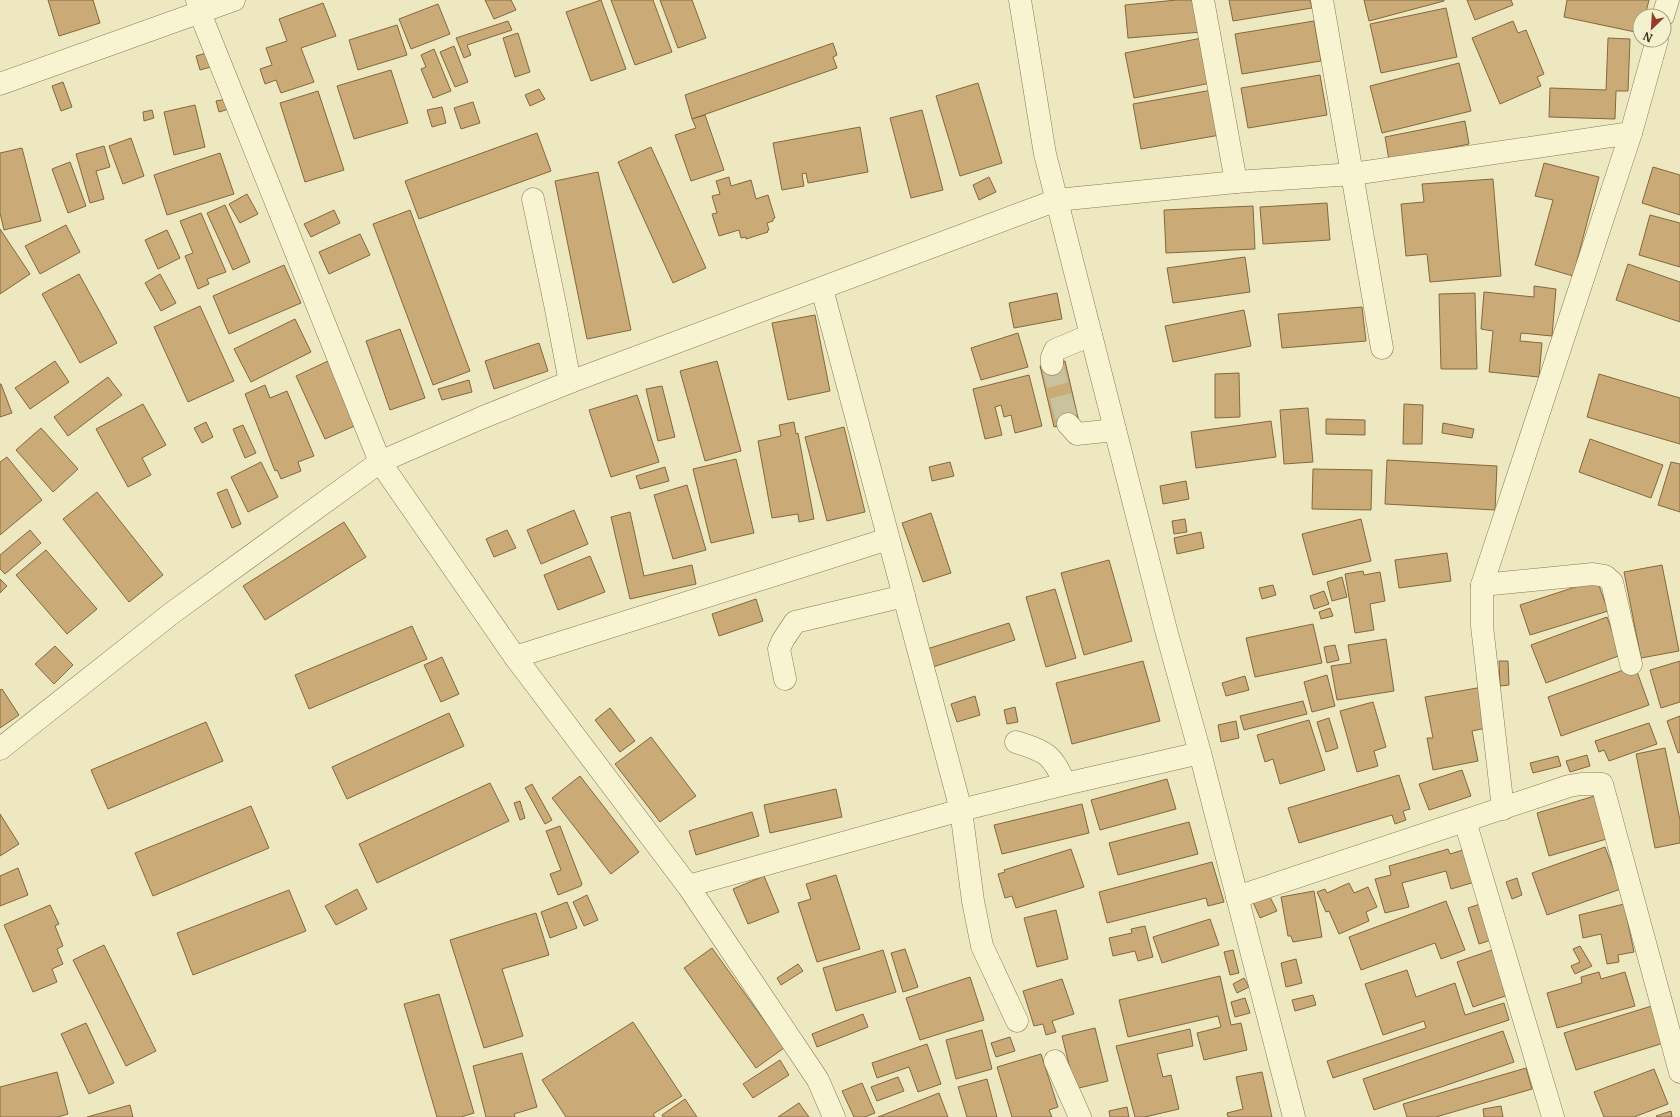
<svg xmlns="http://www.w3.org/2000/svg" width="1680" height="1117" font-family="Merriweather,serif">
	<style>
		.building { fill: #caaa76; stroke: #84683e }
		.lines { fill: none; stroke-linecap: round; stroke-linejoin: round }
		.minor-tunnel { stroke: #c8c39e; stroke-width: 22; stroke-dasharray: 22 11; stroke-linecap: butt }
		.minor-casing { stroke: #857958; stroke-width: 23 }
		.minor { stroke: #f8f4d2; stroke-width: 22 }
	</style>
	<rect width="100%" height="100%" fill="#ede8bf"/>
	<g class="building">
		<polygon points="48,0 93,0 100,23 59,36"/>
		<polygon points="485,0 511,0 516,10 494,19"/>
		<polygon points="601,0 626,69 591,81 566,12"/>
		<polygon points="611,0 653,0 672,52 635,65"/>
		<polygon points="660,0 692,0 706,38 678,48"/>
		<polygon points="1177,0 1199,0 1202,32 1128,38 1125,5"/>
		<polygon points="1229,0 1310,0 1312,8 1233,21"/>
		<polygon points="1364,0 1444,0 1444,1 1369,21"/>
		<polygon points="1467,0 1511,0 1513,5 1475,20"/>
		<polygon points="1567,0 1649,0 1645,16 1640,16 1640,33 1564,17"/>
		<polygon points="323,3 336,36 301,48 314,82 281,93 276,80 265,84 260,69 272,65 266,48 287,41 279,19"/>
		<polygon points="438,4 450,34 411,49 399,19"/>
		<polygon points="1446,8 1457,57 1381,73 1370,24"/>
		<polygon points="508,21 512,30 467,45 471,55 464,58 456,38"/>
		<polygon points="1314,21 1321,61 1242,74 1235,34"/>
		<polygon points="1513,21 1518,33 1526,30 1544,74 1537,77 1541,86 1500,104 1472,38"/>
		<polygon points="397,25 407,55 358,70 349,40"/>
		<polygon points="518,33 530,72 515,77 503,38"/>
		<polygon points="1207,37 1216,82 1134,98 1125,53"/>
		<polygon points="1608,38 1630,39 1628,91 1616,91 1615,119 1549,117 1550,88 1606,90"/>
		<polygon points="833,43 837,55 833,57 837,68 692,119 685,95"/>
		<polygon points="454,46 468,82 455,87 440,52"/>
		<polygon points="434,49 451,91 433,98 421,69 426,67 421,55"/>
		<polygon points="209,52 214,66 200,70 196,56"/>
		<polygon points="1459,63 1471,111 1382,133 1370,86"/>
		<polygon points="391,70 408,123 354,139 337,86"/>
		<polygon points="1320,75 1327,115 1248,128 1241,88"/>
		<polygon points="63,82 72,107 61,111 52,86"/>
		<polygon points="978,83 1002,163 960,176 936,96"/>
		<polygon points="539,89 545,99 530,106 525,95"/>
		<polygon points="1212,90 1220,135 1141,149 1133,104"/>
		<polygon points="318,91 344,170 305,182 280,103"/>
		<polygon points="227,99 229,109 219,112 216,101"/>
		<polygon points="473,102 480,123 461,129 454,108"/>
		<polygon points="195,105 205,147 174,155 164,112"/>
		<polygon points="442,107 446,123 432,127 427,110"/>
		<polygon points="152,110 154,118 144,121 143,112"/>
		<polygon points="922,110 943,190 911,198 890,118"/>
		<polygon points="705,115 724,170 691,181 675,135 696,128 692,119"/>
		<polygon points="1465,121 1469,144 1389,160 1385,137"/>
		<polygon points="860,127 868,172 808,183 806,173 802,174 804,186 782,190 773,143"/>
		<polygon points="537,133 551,171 419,219 405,181"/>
		<polygon points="131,138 144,176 123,184 109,146"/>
		<polygon points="104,146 110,167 96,171 104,199 90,203 76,154"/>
		<polygon points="651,147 706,268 673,283 618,162"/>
		<polygon points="22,148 41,221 4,230 0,213 0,153"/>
		<polygon points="220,153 234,194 167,215 154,175"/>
		<polygon points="70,162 86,206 68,213 52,169"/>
		<polygon points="1544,163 1599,177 1573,276 1535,265 1553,200 1535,196"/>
		<polygon points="1653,167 1680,175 1680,215 1642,203"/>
		<polygon points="598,172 631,330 587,339 555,181"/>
		<polygon points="729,177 731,186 751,180 756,199 768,195 775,218 773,219 773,221 767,223 769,230 767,231 768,232 746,239 746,237 741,238 739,230 719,236 712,214 717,213 712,196 720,194 716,181"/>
		<polygon points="989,177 996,192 979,200 973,185"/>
		<polygon points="1493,179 1501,276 1430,282 1427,254 1406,256 1401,204 1424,202 1422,184"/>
		<polygon points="247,194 258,214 240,223 229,204"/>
		<polygon points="1327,203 1330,240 1263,244 1260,207"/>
		<polygon points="225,205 250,262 233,270 207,213"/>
		<polygon points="1253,206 1255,249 1166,253 1164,210"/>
		<polygon points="334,210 340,223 311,237 304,224"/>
		<polygon points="410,210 470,371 433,385 373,224"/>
		<polygon points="201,213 226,272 207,279 209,284 198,289 185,256 193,253 180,221"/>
		<polygon points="1650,215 1680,223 1680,267 1639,255"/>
		<polygon points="66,225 80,252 40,274 25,246"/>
		<polygon points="0,229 30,274 0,294"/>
		<polygon points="167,230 180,258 158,269 145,240"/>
		<polygon points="360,234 370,255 329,274 319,252"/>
		<polygon points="1245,257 1250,292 1173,303 1167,268"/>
		<polygon points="1628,264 1680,282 1680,322 1616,300"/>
		<polygon points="284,265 301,303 229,334 213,296"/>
		<polygon points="79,274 117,343 80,363 42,294"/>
		<polygon points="160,274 176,303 161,311 145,283"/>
		<polygon points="1534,286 1556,289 1552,336 1521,333 1520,341 1542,343 1539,377 1489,372 1493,331 1481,329 1484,292 1534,297"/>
		<polygon points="1057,293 1062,319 1014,328 1009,303"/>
		<polygon points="1475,293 1477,369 1441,369 1439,294"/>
		<polygon points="200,306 234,381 188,402 154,327"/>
		<polygon points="1362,307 1366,341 1282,348 1278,314"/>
		<polygon points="1244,310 1251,346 1173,362 1165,326"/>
		<polygon points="815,315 830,391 788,400 772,323"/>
		<polygon points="295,319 311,352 251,382 234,349"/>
		<polygon points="400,329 425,398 390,410 366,341"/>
		<polygon points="1018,333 1028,367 981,380 971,348"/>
		<polygon points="539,343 548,371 494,389 485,361"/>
		<polygon points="55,361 69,382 30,409 15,388"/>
		<polygon points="328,361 357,425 325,439 296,376"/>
		<polygon points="717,361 741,451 705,461 680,371"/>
		<polygon points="1065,361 1079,422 1054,427 1040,366"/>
		<polygon points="1239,373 1240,417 1215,418 1215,374"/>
		<polygon points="1599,374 1680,398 1680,444 1587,417"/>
		<polygon points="1029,375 1042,426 1015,433 1011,415 1004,417 1001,405 995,407 1002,435 985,439 973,389"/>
		<polygon points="108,377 122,395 68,436 54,417"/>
		<polygon points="469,380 472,392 442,400 438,389"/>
		<polygon points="0,384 1,384 12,413 0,417"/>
		<polygon points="265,385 270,398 287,391 314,456 298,462 301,471 281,479 277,470 275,471 245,394"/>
		<polygon points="662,386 675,437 658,441 646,389"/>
		<polygon points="637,395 659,462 611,477 589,410"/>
		<polygon points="143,404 166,445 142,458 151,475 128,487 96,429"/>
		<polygon points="1404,404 1423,405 1422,444 1403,444"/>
		<polygon points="1308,408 1313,462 1284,464 1280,410"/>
		<polygon points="1326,419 1365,420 1365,435 1326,434"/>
		<polygon points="1271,421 1276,457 1196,468 1191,432"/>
		<polygon points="206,422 213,437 202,443 194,428"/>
		<polygon points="794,422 796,434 798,433 814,519 799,522 798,514 772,518 758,441 781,436 779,425"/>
		<polygon points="1443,423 1474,429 1472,438 1442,433"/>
		<polygon points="243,425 256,453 245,458 233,429"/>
		<polygon points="844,427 865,512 827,521 805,437"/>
		<polygon points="41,428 78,469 53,492 16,450"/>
		<polygon points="1590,439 1663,465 1651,498 1579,472"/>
		<polygon points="7,457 42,500 0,535 0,462"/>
		<polygon points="736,459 754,533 711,543 693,469"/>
		<polygon points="1387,460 1497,466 1495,510 1385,504"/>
		<polygon points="261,462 278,497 248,512 231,477"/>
		<polygon points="950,462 954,476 932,481 929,467"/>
		<polygon points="1671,462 1680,464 1680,512 1658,505"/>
		<polygon points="665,467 669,481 640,489 636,476"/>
		<polygon points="1313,469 1372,470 1371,510 1312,509"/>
		<polygon points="1186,481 1189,499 1163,504 1160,486"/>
		<polygon points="687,485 706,550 673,559 654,495"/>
		<polygon points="227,489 241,524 232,528 217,493"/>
		<polygon points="97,492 163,575 129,602 63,519"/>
		<polygon points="574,510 588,544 541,564 527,530"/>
		<polygon points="630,512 644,576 692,565 696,584 630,599 611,517"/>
		<polygon points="931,513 951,573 923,582 902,523"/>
		<polygon points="1185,519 1187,532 1174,534 1172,521"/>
		<polygon points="1361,519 1371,561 1313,575 1302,534"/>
		<polygon points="344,522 366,557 265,620 243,586"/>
		<polygon points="30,530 41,543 5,574 0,569 0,555"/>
		<polygon points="507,530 516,548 494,557 486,539"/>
		<polygon points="1201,532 1204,548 1177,554 1174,538"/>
		<polygon points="46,550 97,609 67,634 16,575"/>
		<polygon points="1447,553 1451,581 1399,588 1395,560"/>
		<polygon points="590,556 605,592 558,610 544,575"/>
		<polygon points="1109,560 1132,641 1084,655 1061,573"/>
		<polygon points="1662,565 1679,651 1641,658 1624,572"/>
		<polygon points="1363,571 1364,575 1380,572 1385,601 1370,604 1374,630 1355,633 1345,574"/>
		<polygon points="1342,577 1347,597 1332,601 1327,582"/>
		<polygon points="0,579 7,586 0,593"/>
		<polygon points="1597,580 1608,611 1530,635 1520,605"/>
		<polygon points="1273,585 1276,595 1262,599 1259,588"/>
		<polygon points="1055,589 1076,658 1046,667 1026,597"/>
		<polygon points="1324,591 1329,604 1314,609 1310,596"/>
		<polygon points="756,599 763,621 719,636 712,614"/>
		<polygon points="1330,608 1333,616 1321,619 1319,612"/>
		<polygon points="1607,617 1621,655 1546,683 1531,645"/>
		<polygon points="1009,623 1015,640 933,667 927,649"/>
		<polygon points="1313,624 1322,663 1255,677 1246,638"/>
		<polygon points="412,626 427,659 309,709 295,675"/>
		<polygon points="1386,639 1394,691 1337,700 1331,666 1351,663 1348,645"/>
		<polygon points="1335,645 1339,660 1327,663 1324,647"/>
		<polygon points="55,646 73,665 54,684 35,664"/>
		<polygon points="442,657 459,694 441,702 424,665"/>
		<polygon points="1143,661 1160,721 1072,744 1056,683"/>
		<polygon points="1499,661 1508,661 1509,685 1500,686"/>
		<polygon points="1680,661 1680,702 1661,708 1650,670"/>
		<polygon points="1635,666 1649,705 1561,736 1548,697"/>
		<polygon points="1327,675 1335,706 1312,712 1304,682"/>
		<polygon points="1245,676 1249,690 1226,696 1222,683"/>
		<polygon points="1483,687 1491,727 1472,731 1478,761 1433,770 1427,738 1433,738 1425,697"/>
		<polygon points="2,689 19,715 0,728 0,690"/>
		<polygon points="975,696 980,715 957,722 951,704"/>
		<polygon points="1303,701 1307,714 1244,730 1240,716"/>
		<polygon points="1373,702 1386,747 1374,751 1378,766 1357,772 1340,711"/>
		<polygon points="1015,707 1018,722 1007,724 1004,710"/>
		<polygon points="610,708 635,741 620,752 595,720"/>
		<polygon points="449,713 464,746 347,799 332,767"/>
		<polygon points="1680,716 1680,752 1678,753 1667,721"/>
		<polygon points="1329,718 1338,748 1326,752 1317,722"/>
		<polygon points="1309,720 1325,770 1280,784 1273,759 1265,762 1257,735"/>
		<polygon points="1236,721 1239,738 1221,742 1218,725"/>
		<polygon points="206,722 223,761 108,809 91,770"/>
		<polygon points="1649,723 1657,744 1609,761 1604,750 1599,752 1595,741"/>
		<polygon points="651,737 696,796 660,822 615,764"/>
		<polygon points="1665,748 1680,820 1680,843 1655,848 1636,754"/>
		<polygon points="1587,755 1590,766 1570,772 1566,761"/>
		<polygon points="1558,756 1561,766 1533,773 1530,763"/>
		<polygon points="1462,770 1471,796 1429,810 1419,784"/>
		<polygon points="1399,775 1410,809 1403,811 1406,820 1395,824 1392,815 1299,843 1288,808"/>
		<polygon points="580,776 639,852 611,874 552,798"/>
		<polygon points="1167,779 1176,809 1100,830 1091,800"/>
		<polygon points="490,783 509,821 377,883 359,844"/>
		<polygon points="532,784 552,820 545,824 525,788"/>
		<polygon points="836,789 842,817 770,833 764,805"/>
		<polygon points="1598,795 1610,838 1549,856 1537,813"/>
		<polygon points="520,801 525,818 520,820 514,803"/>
		<polygon points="1082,804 1089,833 1002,854 994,825"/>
		<polygon points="251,806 269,848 153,896 135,853"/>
		<polygon points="752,812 759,836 696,855 689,831"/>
		<polygon points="0,814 19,844 0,856"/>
		<polygon points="1189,822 1198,854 1118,875 1109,843"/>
		<polygon points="560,826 582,884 581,886 558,895 550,874 561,870 546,831"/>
		<polygon points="1605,847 1621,889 1547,915 1532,873"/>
		<polygon points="1071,849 1084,887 1016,908 1012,896 1005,898 998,874 1005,872 1004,870"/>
		<polygon points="1448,849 1450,854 1466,849 1475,882 1451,889 1446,871 1402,883 1409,907 1385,913 1375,879 1391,875 1389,866"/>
		<polygon points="1212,862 1224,902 1208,906 1206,898 1107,923 1099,892"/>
		<polygon points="18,868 28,895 0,906 0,876"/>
		<polygon points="836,875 860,949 817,962 798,903 811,899 806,884"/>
		<polygon points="764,876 779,912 748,924 733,889"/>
		<polygon points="1517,878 1522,895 1512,899 1506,882"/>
		<polygon points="1349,883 1354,893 1368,887 1377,907 1366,912 1369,921 1339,934 1329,911 1326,912 1317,892 1325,889 1327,893"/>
		<polygon points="357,889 367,909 336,925 325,906"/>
		<polygon points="289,890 306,931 193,975 177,933"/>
		<polygon points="1314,891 1322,937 1293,942 1291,936 1288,936 1281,897"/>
		<polygon points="587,895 598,920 584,926 573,902"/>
		<polygon points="1269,895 1277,911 1260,918 1253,902"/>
		<polygon points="1446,901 1465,950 1441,959 1435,943 1361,970 1349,937"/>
		<polygon points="567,902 577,928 550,938 541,912"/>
		<polygon points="1483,903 1494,939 1479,944 1468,908"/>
		<polygon points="1624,904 1634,952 1618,955 1619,962 1607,964 1601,934 1583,938 1579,915"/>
		<polygon points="50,905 59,924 55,926 63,946 57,949 63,964 52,969 57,982 33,992 4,925"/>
		<polygon points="1056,910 1068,959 1037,967 1024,918"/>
		<polygon points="536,913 549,955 502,969 523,1036 484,1048 450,940"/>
		<polygon points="1210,919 1219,945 1162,963 1153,937"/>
		<polygon points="1145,926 1153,957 1138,961 1135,951 1113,956 1109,938 1132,933 1131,929"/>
		<polygon points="104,945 156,1051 126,1066 73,960"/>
		<polygon points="1580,946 1592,966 1575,974 1571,966 1580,962 1573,949"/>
		<polygon points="712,948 784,1048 756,1068 684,968"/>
		<polygon points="905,949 918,987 903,992 891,953"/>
		<polygon points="1495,949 1511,994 1473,1007 1457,962"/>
		<polygon points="883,950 896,992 836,1011 823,968"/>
		<polygon points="1233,950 1239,973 1230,975 1224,952"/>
		<polygon points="1296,959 1302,983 1286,987 1281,963"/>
		<polygon points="798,964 803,971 781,985 777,978"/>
		<polygon points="1407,970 1416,997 1455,983 1465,1015 1504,1003 1509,1020 1333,1078 1327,1061 1426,1028 1424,1021 1383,1035 1365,984"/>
		<polygon points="1599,972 1601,979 1625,972 1635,1006 1557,1028 1547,993 1582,983 1581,977"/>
		<polygon points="1220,976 1231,1025 1241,1023 1247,1050 1204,1060 1197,1033 1221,1027 1218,1016 1128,1037 1119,1000"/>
		<polygon points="970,977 984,1020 920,1040 906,998"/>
		<polygon points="1244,978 1249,987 1237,993 1233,984"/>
		<polygon points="1062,979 1074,1014 1052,1021 1056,1032 1046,1035 1043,1024 1034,1026 1023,991"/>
		<polygon points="439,994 474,1113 461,1117 437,1117 404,1004"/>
		<polygon points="1313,995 1316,1005 1295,1011 1292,1000"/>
		<polygon points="1245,998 1250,1013 1235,1017 1231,1002"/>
		<polygon points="1655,1005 1667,1042 1576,1070 1564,1033"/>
		<polygon points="863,1014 868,1027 817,1047 812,1034"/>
		<polygon points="633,1022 682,1096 653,1114 655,1117 566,1117 542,1080"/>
		<polygon points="86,1023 114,1083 89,1094 61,1034"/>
		<polygon points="1095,1028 1108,1081 1075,1089 1062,1036"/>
		<polygon points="1190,1029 1193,1046 1157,1054 1163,1077 1171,1075 1179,1109 1145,1117 1135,1117 1116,1046"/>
		<polygon points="982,1030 992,1069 956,1079 946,1040"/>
		<polygon points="1503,1031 1514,1062 1374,1110 1363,1079"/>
		<polygon points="1010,1037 1015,1051 996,1057 991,1043"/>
		<polygon points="927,1044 941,1084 918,1092 909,1067 877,1078 872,1063"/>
		<polygon points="522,1053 537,1107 514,1114 515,1117 486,1117 473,1066"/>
		<polygon points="1041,1054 1058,1107 1049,1110 1052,1117 1012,1117 997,1067"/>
		<polygon points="780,1060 789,1075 753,1098 743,1084"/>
		<polygon points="1526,1068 1532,1089 1436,1117 1407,1117 1403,1104"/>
		<polygon points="1654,1069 1668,1104 1634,1117 1604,1117 1594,1092"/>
		<polygon points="57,1072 68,1114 58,1117 0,1117 0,1087"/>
		<polygon points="1262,1072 1272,1117 1228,1117 1227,1113 1243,1109 1236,1077"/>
		<polygon points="898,1077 904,1091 877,1101 871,1087"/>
		<polygon points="987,1079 997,1117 967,1117 958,1087"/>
		<polygon points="862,1083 875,1113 865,1117 854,1117 842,1091"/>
		<polygon points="939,1093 948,1117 878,1117"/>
		<polygon points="685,1099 697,1117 663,1117 662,1115"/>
		<polygon points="799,1103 809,1117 778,1117"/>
		<polygon points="130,1105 133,1117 87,1117"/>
		<polygon points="1501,1106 1503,1117 1484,1117 1483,1109"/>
		<polygon points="1127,1107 1129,1117 1110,1117 1109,1111"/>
		<polygon points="1671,1111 1672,1117 1657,1117 1656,1116"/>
	</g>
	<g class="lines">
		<polyline class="minor-tunnel" points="1052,364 1068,424"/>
		<defs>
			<g id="minor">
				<polyline points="197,0 200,13 380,462 515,657 688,886 818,1080 834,1117"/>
				<polyline points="1020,0 1045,154 1166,630 1200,753 1294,1117"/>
				<polyline points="1203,0 1236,182"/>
				<polyline points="1322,0 1382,348"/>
				<polyline points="1663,16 1668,0"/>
				<polyline points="0,84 234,0"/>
				<polyline points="533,199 555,304 570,382"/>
				<polyline points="822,289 961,810 973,901 982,946 1017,1021"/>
				<polyline points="1052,364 1052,357 1055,350 1091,335"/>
				<polyline points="1068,424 1077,434 1115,430"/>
				<polyline points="1482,585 1593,574 1605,576 1612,582 1631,664"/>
				<polyline points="515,657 888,539"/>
				<polyline points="785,679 779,649 783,640 795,622 904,596"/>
				<path d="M1016,742C1047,752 1052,754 1065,784"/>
				<polyline points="0,749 172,613 380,462 481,418 570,382 1057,200 1236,182 1353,174 1631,133"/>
				<polyline points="1503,809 1482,626 1482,585 1631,133 1657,40"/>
				<polyline points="1465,821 1553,1117"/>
				<polyline points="688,886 961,810 1065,784 1200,753"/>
				<polyline points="1237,897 1569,786 1581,784 1602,784 1680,1072"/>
				<polyline points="1055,1061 1080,1117"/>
			</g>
		</defs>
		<use href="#minor" class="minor-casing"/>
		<use href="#minor" class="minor"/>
	</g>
	<g transform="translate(1652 28) rotate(205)"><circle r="19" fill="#f4f1cf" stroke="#a8a387"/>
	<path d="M0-3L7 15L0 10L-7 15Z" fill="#933e29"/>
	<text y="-6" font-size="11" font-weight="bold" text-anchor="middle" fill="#352d1c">N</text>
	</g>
</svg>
